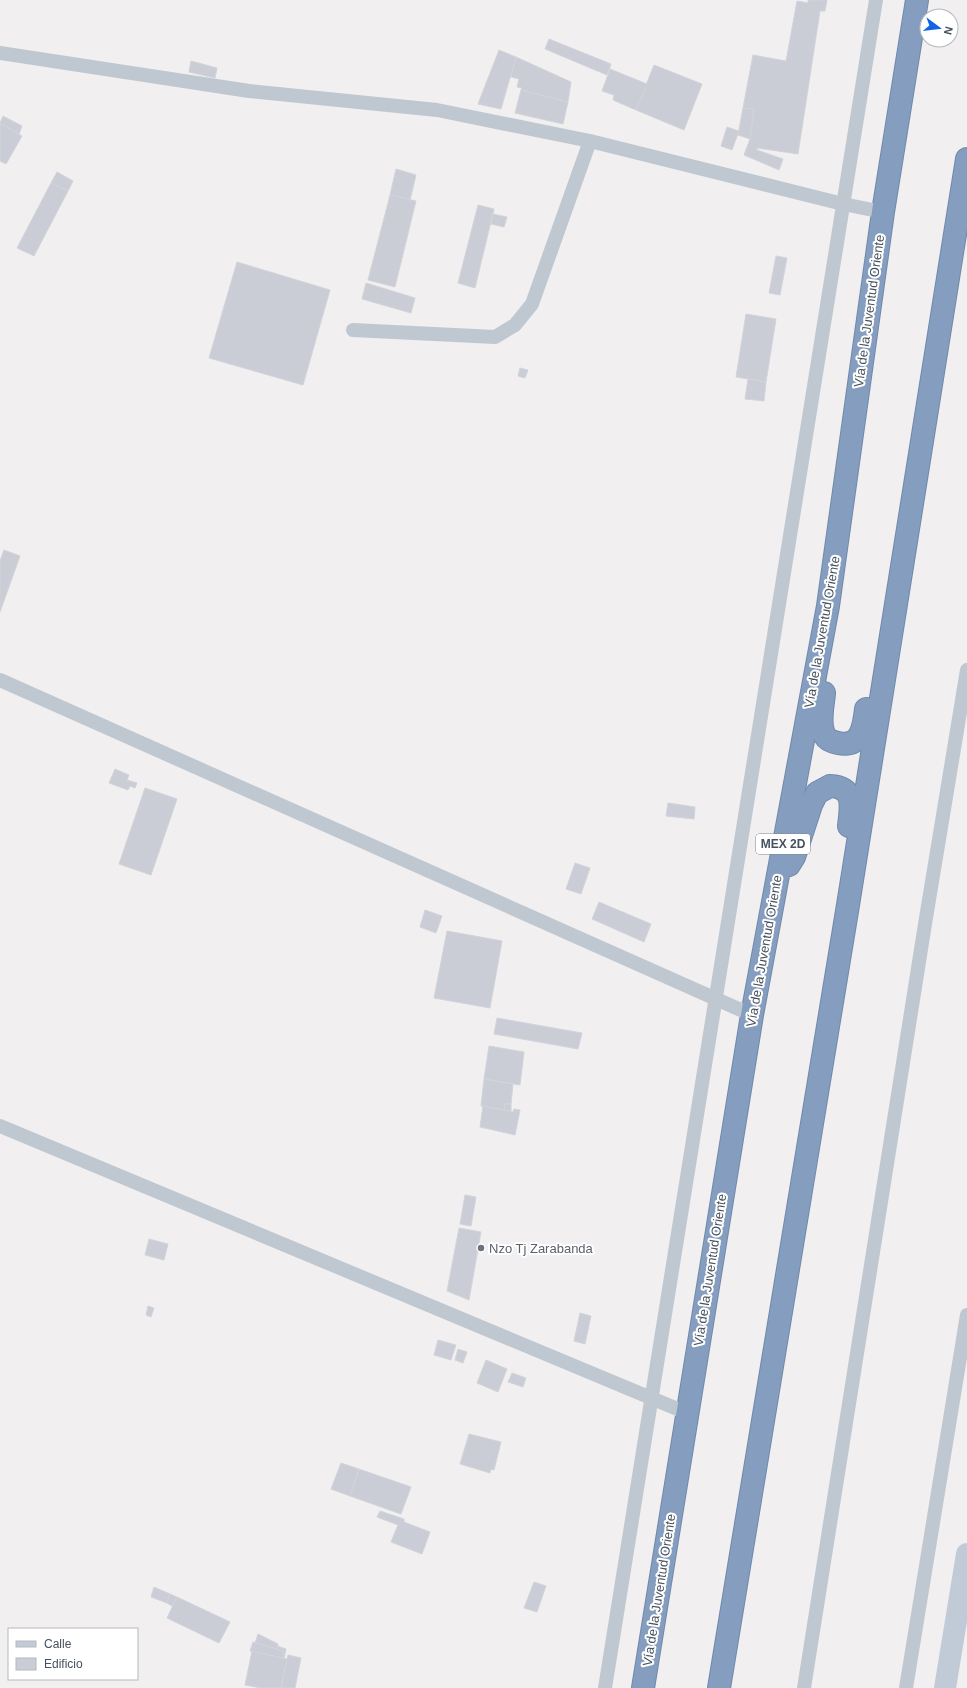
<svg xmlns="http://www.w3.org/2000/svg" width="967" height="1688" font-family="Helvetica,sans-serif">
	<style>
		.building { fill: #cacdd5; stroke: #d2d4db }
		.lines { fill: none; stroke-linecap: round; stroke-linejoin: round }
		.highway-casing { stroke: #7089ab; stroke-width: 24 }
		.lane { stroke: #bfc8d1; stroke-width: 14 }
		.secondary { stroke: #c1cbd8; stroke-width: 22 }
		.highway { stroke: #859ebf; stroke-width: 22 }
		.worship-dot { fill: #6b7280; stroke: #fff; stroke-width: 1.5 }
		.labels { text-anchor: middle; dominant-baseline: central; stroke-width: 4; stroke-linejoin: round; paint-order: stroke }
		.shield { fill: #fff; stroke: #7e858e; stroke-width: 1 }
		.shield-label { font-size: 12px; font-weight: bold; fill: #46515d }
		.street-label { font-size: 13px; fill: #46515d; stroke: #fff }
		.worship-label { font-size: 13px; fill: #5b616d; stroke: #fff; text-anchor: start }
	</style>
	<rect width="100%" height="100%" fill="#f1efef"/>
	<g class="building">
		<polygon points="808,0 827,0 825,11 820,11 798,154 757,148 757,150 783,159 779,170 744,155 750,139 754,109 743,108 753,55 786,61 797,1 808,3"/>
		<polygon points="549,39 611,64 607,75 545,49"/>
		<polygon points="499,50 516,57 501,109 478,104"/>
		<polygon points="516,57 571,82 568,102 521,90 522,88 517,87 519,79 511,77"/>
		<polygon points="191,61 217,68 215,78 189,72"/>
		<polygon points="654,65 702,84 684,130 636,110"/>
		<polygon points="610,69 647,84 636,110 613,100 614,95 602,91"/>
		<polygon points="521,90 568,102 563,124 515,113"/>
		<polygon points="743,108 754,109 750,139 738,135"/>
		<polygon points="3,116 22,126 19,134 0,123"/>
		<polygon points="0,123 22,136 6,164 0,161"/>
		<polygon points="727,127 739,131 732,150 721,146"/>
		<polygon points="396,169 416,175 410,200 390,195"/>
		<polygon points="57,172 73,181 68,191 51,183"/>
		<polygon points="51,183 68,191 34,256 17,248"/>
		<polygon points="390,195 416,201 395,287 368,280"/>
		<polygon points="478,205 494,209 475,288 458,283"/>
		<polygon points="493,214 507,217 504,227 491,224"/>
		<polygon points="776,256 787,258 780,295 769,293"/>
		<polygon points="237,262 330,290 303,385 209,358"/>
		<polygon points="366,283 415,298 411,313 362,299"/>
		<polygon points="746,314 776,319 766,382 736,377"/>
		<polygon points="520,368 528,370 525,378 518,376"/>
		<polygon points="748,379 766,382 764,401 745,399"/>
		<polygon points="4,550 20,556 0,612 0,561"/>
		<polygon points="115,769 129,775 127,780 137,783 135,788 130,786 128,790 109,783"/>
		<polygon points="145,788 177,799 151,875 119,864"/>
		<polygon points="668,803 695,807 694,819 666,816"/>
		<polygon points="575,863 590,868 581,894 566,889"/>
		<polygon points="599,902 651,924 644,942 592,919"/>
		<polygon points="425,910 442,916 436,933 420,927"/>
		<polygon points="447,931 502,941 490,1008 434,998"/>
		<polygon points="497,1018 582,1033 578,1049 494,1034"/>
		<polygon points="489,1046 524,1052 520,1085 484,1079"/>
		<polygon points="484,1079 513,1084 511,1104 505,1104 504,1110 481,1106"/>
		<polygon points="505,1104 511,1104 511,1112 504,1110"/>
		<polygon points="483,1106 513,1112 514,1109 520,1110 515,1135 480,1127"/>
		<polygon points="465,1195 476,1197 471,1226 460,1224"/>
		<polygon points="459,1228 481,1232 469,1300 447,1291"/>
		<polygon points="149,1239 168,1244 164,1260 145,1255"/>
		<polygon points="148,1306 154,1308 151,1317 146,1315"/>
		<polygon points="580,1313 591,1316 585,1344 574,1341"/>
		<polygon points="438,1340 456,1345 451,1360 434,1355"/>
		<polygon points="458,1349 467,1352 463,1363 455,1360"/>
		<polygon points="486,1360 507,1369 498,1392 477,1383"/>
		<polygon points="512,1373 526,1378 523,1387 508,1382"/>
		<polygon points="469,1434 501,1442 494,1470 491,1469 490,1473 460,1464"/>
		<polygon points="341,1463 359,1469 350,1496 331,1489"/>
		<polygon points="359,1469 411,1487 401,1514 350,1496"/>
		<polygon points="380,1511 404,1519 404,1522 430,1532 422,1554 391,1542 398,1525 377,1517"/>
		<polygon points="534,1582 546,1586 537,1612 524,1608"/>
		<polygon points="154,1587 170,1594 167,1603 151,1597"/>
		<polygon points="170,1594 177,1597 172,1606 167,1603"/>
		<polygon points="177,1597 230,1622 219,1643 167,1618"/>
		<polygon points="258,1634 278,1644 277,1649 255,1643"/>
		<polygon points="253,1642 284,1651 282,1658 250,1651"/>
		<polygon points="277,1646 286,1649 284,1658 282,1658 284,1651 277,1649"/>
		<polygon points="252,1651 287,1659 281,1688 261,1688 245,1685"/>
		<polygon points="288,1655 301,1658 295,1688 281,1688"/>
	</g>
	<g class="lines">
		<defs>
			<g id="highway">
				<path d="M824,693C823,706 818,724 825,736C827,740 833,742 838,743C861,748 864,727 866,709"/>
				<path d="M789,865L794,857L811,805L817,793L830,786C856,787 851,807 849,826"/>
				<polyline points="643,1688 752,1015 828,606 883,212 917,0"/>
				<polyline points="719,1688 848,905 967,159"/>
			</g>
		</defs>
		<use href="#highway" class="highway-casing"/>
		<g class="lane">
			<polyline points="0,53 249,91 437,110 590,141 843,204 883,212"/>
			<polyline points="353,330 495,337 515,325 532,304 590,141"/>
			<polyline points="0,680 752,1015"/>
			<polyline points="0,1126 687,1413"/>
			<polyline points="605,1688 876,0"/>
			<polyline points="804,1688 925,924 967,670"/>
			<polyline points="906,1688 967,1315"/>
		</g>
		<polyline class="secondary" points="945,1688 967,1554"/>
		<use href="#highway" class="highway"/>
	</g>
	<circle class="worship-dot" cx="481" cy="1248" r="4"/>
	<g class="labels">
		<rect class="shield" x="756" y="834" width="54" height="20" rx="3"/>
		<g class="shield-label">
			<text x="783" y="844">MEX 2D</text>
		</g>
		<g class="street-label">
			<text transform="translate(869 311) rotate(-82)">Vía de la Juventud Oriente</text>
			<text transform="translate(822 632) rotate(-80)">Vía de la Juventud Oriente</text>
			<text transform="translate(764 951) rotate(-80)">Vía de la Juventud Oriente</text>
			<text transform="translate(710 1270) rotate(-81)">Vía de la Juventud Oriente</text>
			<text transform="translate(659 1590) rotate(-81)">Vía de la Juventud Oriente</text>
		</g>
		<g class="worship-label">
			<text x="489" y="1248">Nzo Tj Zarabanda</text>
		</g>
	</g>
	<rect x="8" y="1628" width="130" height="52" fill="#ffffff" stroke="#b5b9be"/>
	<rect x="16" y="1641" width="20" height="6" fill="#c1cbd8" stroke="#b5b9be"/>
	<text x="44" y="1648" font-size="12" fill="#46515d">Calle</text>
	<rect x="16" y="1658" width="20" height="12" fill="#cacdd5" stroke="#b5b9be"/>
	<text x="44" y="1668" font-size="12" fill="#46515d">Edificio</text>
	<g transform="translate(939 28) rotate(105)"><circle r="19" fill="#ffffff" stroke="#b5b9be"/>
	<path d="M0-3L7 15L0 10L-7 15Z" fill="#1263e8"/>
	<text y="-6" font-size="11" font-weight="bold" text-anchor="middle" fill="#46515d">N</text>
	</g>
</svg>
